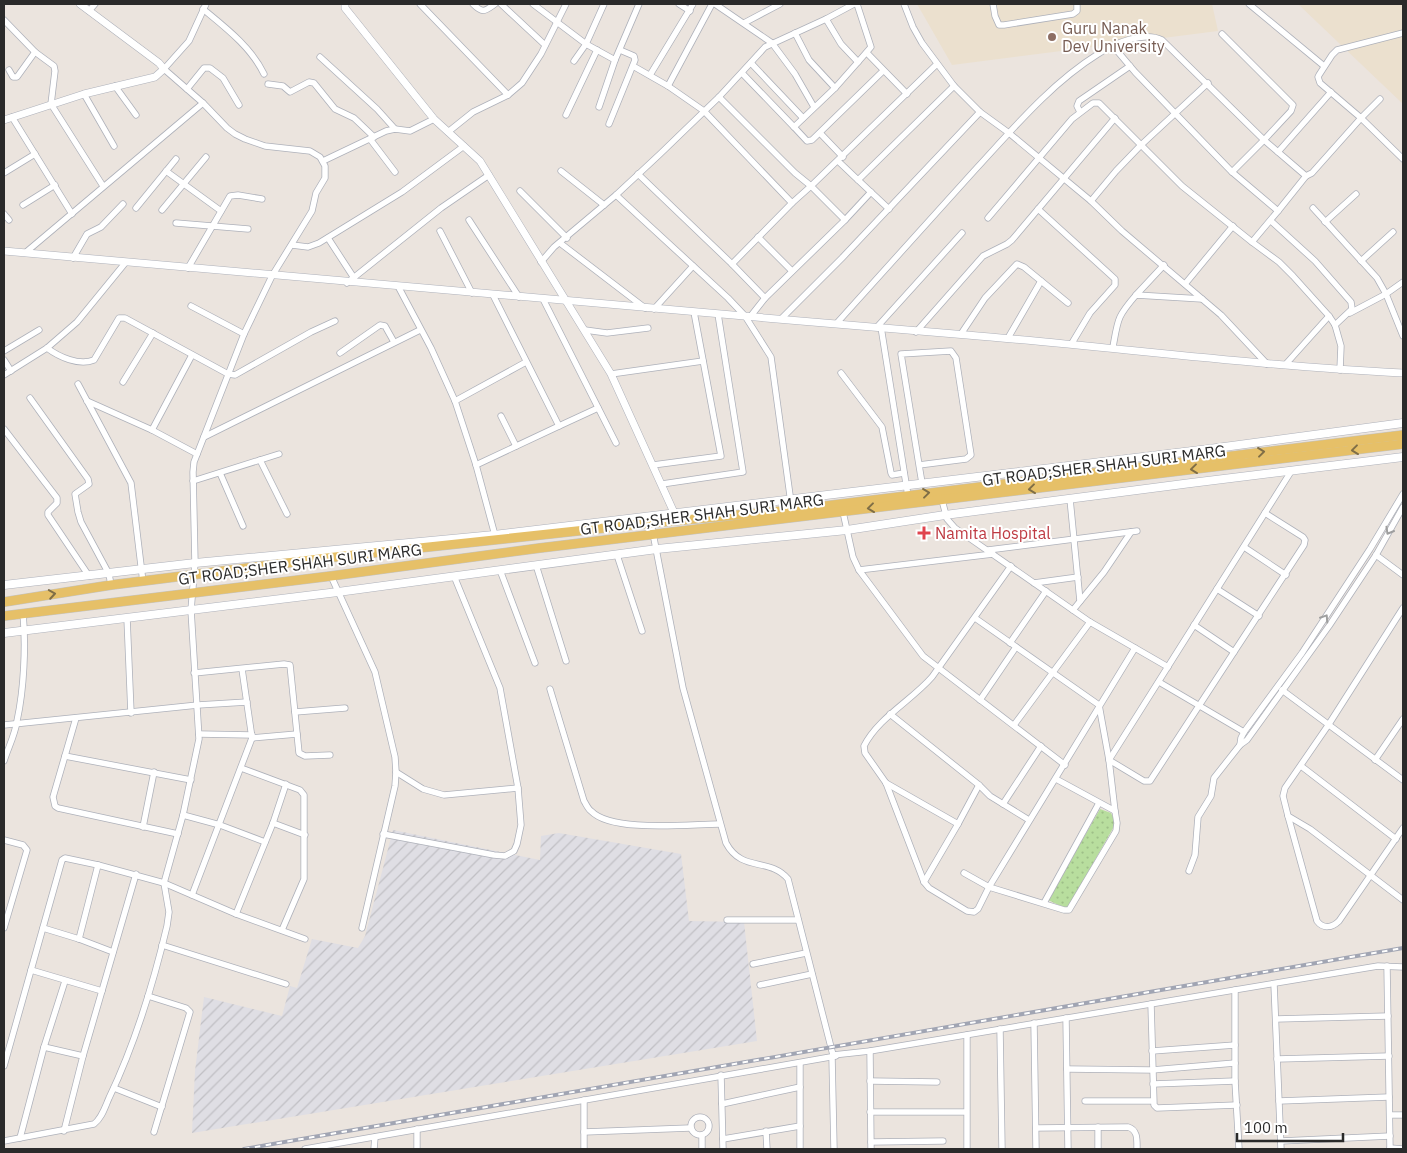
<svg xmlns="http://www.w3.org/2000/svg" width="1407" height="1153" font-family="'IBM Plex Sans',sans-serif">
	<style>
		.industrial { fill: url(#industrial-furrows) }
		.education { fill: #ebe0ce }
		.park { fill: url(#park-dots) }
		.lines { fill: none; stroke-linecap: round; stroke-linejoin: round }
		.minor-casing { stroke: #aeb1ba; stroke-width: 7 }
		.tertiary-casing { stroke: #aeb1ba; stroke-width: 8 }
		.secondary-casing { stroke: #aeb1ba; stroke-width: 9 }
		.primary-casing { stroke: #c3c3c3; stroke-width: 10 }
		.minor { stroke: #fff; stroke-width: 5.5 }
		.tertiary { stroke: #fff; stroke-width: 7 }
		.secondary { stroke: #fff; stroke-width: 8 }
		.primary { stroke: #e6c068; stroke-width: 9 }
		.rail-casing { stroke: #a1a5b3; stroke-width: 4 }
		.rail { stroke: #fff; stroke-width: 2; stroke-dasharray: 5.5; stroke-linecap: butt }
		.oneway { stroke: #7f6e46 }
		.oneway2 { stroke: #9f9f9f }
		.education-dot { fill: #8d6e63; stroke: #fff; stroke-width: 2 }
		.health-dot { fill: #e0444e; stroke: #fff; stroke-width: 2 }
		.labels { text-anchor: middle; dominant-baseline: central; stroke-width: 4; stroke-linejoin: round; paint-order: stroke }
		.education-label { font-size: 16px; fill: #785e54; stroke: #fff; text-anchor: start }
		.street-label { font-size: 16px; fill: #2a2a2a; stroke: #fff }
		.health-label { font-size: 16px; fill: #be3a42; stroke: #fff; text-anchor: start }
	</style>
	<defs>
		<pattern id="industrial-furrows" width="10" height="10" patternUnits="userSpaceOnUse" patternTransform="scale(1.25)"><rect width="10" height="10" fill="#dfdee4"/><path d="M-1 1l2-2M0 10L10 0M9 11l2-2" fill="none" stroke="#c0bfc4"/></pattern>
		<pattern id="park-dots" width="8" height="8" patternUnits="userSpaceOnUse" patternTransform="scale(1.25)"><rect width="8" height="8" fill="#b8de9e"/><path d="M2 2h.1M6 6h.1" fill="none" stroke="#9ebf88" stroke-width="1.8" stroke-linecap="round"/></pattern>
	</defs>
	<rect width="100%" height="100%" fill="#ebe4de"/>
	<polygon class="industrial" points="393,830 540,860 541,836 559,833 681,854 689,921 744,922 757,1041 192,1133 195,1071 204,997 282,1016 290,986 297,988 312,939 358,948 365,936"/>
	<g class="education">
		<polygon points="917,4 1212,4 1218,31 952,65"/>
		<polygon points="1298,4 1403,4 1403,104"/>
	</g>
	<polygon class="park" points="1100,809 1111,813 1116,823 1067,909 1048,900"/>
	<g class="lines">
		<defs>
			<g id="minor">
				<polyline points="420,4 508,95"/>
				<path d="M473,4C483,14 485,11 495,4"/>
				<polyline points="501,4 545,45"/>
				<polyline points="533,4 586,44 615,60 639,4"/>
				<polyline points="679,4 690,11"/>
				<polyline points="715,4 772,43 795,74 814,107"/>
				<polyline points="904,4 913,27 922,43 954,86 980,112 1009,133 1091,201 1122,231 1221,315 1267,364"/>
				<polyline points="993,4 995,16 999,25 1004,25 1073,14 1077,11 1077,4"/>
				<polyline points="1249,4 1324,66"/>
				<path d="M203,9C226,28 251,47 264,74"/>
				<polyline points="89,11 95,4"/>
				<polyline points="826,19 841,44 858,62 871,47 857,4"/>
				<polyline points="4,20 35,52 54,66 55,71 51,104 103,186"/>
				<polyline points="744,23 780,4"/>
				<polyline points="795,33 809,60 835,88 858,62"/>
				<polyline points="1113,46 1135,72 1232,172 1264,140 1306,176 1312,173 1361,118 1403,159"/>
				<polyline points="867,53 907,94"/>
				<polyline points="320,57 377,109 395,129"/>
				<polyline points="574,61 586,44 604,4"/>
				<polyline points="751,63 803,118"/>
				<polyline points="633,66 668,86 704,111 792,203 811,186 795,173 719,97"/>
				<polyline points="9,70 13,77 17,77 35,52"/>
				<polyline points="742,73 794,127 835,88"/>
				<polyline points="650,75 693,4"/>
				<polyline points="268,84 283,86 290,92 309,82 314,83 335,109 354,118 374,137"/>
				<polyline points="115,86 136,115"/>
				<polyline points="668,86 712,4"/>
				<polyline points="187,89 204,68 210,68 223,78 239,105"/>
				<polyline points="84,94 114,146"/>
				<polyline points="1380,99 1361,118 1320,83 1318,77 1319,75 1332,55 1337,50 1403,33"/>
				<polyline points="599,107 615,60"/>
				<polyline points="1080,112 1077,106 1079,101 1130,66"/>
				<polyline points="566,115 597,50"/>
				<polyline points="12,117 72,214"/>
				<polyline points="609,124 635,60 634,56 620,50"/>
				<polyline points="794,127 807,141 812,140 883,71"/>
				<polyline points="448,132 473,112 508,95 522,83 541,54 566,4"/>
				<polyline points="820,133 843,157"/>
				<polyline points="370,139 395,172"/>
				<polyline points="1278,152 1331,92"/>
				<polyline points="323,161 386,131 395,129 410,131 434,119"/>
				<polyline points="838,161 858,180 954,86"/>
				<polyline points="166,171 221,211"/>
				<polyline points="561,171 604,205"/>
				<polyline points="1232,172 1278,211 1306,176"/>
				<polyline points="4,173 35,154"/>
				<polyline points="638,174 732,264 765,298"/>
				<polyline points="858,180 889,209"/>
				<polyline points="520,191 567,238"/>
				<polyline points="616,195 728,298 745,316 771,357 792,510"/>
				<polyline points="1091,201 1116,171 1141,145 1208,83"/>
				<polyline points="23,205 55,185"/>
				<polyline points="136,208 176,159"/>
				<polyline points="1313,208 1377,278 1386,294 1403,336"/>
				<polyline points="1038,209 1115,279 1115,285 1090,313 1072,343"/>
				<polyline points="162,210 206,157"/>
				<polyline points="4,214 9,220"/>
				<polyline points="988,218 1072,119 1093,103 1099,103 1182,186 1252,242 1279,262 1293,276 1329,316 1335,325 1341,346 1340,370"/>
				<polyline points="469,220 519,297"/>
				<polyline points="845,220 871,192"/>
				<polyline points="1271,221 1315,261 1351,302 1352,309 1335,325"/>
				<polyline points="1325,222 1356,194"/>
				<polyline points="176,223 248,229"/>
				<polyline points="440,231 472,293"/>
				<polyline points="758,237 792,271"/>
				<polyline points="328,238 354,278"/>
				<polyline points="1252,242 1278,211"/>
				<polyline points="560,243 645,308"/>
				<polyline points="292,245 308,247 319,243 402,192 464,146"/>
				<polyline points="25,253 203,103"/>
				<polyline points="73,258 87,234 101,227 123,204"/>
				<polyline points="1361,261 1393,232"/>
				<polyline points="541,262 554,247 616,195 660,154 719,97 765,47 826,19 854,4"/>
				<polyline points="732,264 792,203"/>
				<polyline points="188,268 230,196 238,195 262,199"/>
				<polyline points="347,283 441,208 489,175"/>
				<polyline points="1185,284 1233,226"/>
				<polyline points="399,288 431,348 455,401 476,465 496,539"/>
				<polyline points="1136,295 1164,265"/>
				<polyline points="543,299 616,443"/>
				<polyline points="191,306 244,334"/>
				<polyline points="654,309 693,266"/>
				<polyline points="1350,313 1386,294 1403,282"/>
				<polyline points="750,317 765,298 845,220 811,186 937,64"/>
				<polyline points="781,319 842,258 980,112"/>
				<path d="M836,324C882,273 928,222 974,171C1012,130 1050,84 1098,54C1114,43 1144,31 1162,40L1264,140L1291,111L1293,105L1222,34"/>
				<polyline points="877,327 962,233"/>
				<polyline points="881,327 908,496"/>
				<polyline points="585,330 607,333 648,328"/>
				<polyline points="916,332 983,256 1007,244 1012,240 1115,118"/>
				<polyline points="961,334 985,298 1017,264 1024,267 1068,303"/>
				<polyline points="1008,338 1041,281"/>
				<path d="M1113,347C1118,319 1117,317 1136,295L1202,299"/>
				<path d="M47,348C59,357 79,366 94,360L119,318H125L228,374L235,375L311,332L335,321"/>
				<polyline points="4,351 39,330"/>
				<polyline points="340,353 380,325 385,326 394,342"/>
				<polyline points="4,360 11,371"/>
				<polyline points="1285,365 1329,316"/>
				<polyline points="841,373 882,427 891,473 892,475 904,473"/>
				<polyline points="611,374 703,361"/>
				<polyline points="4,375 47,348 77,322 126,262"/>
				<polyline points="123,382 153,333"/>
				<polyline points="78,384 131,483 143,582"/>
				<polyline points="30,398 88,479 89,484 75,494 78,512 81,522 109,574 111,585"/>
				<polyline points="87,401 152,430 197,454"/>
				<polyline points="455,401 526,362"/>
				<polyline points="501,416 516,446"/>
				<polyline points="559,426 598,408"/>
				<polyline points="4,429 57,498 57,503 48,512 48,515 89,576"/>
				<polyline points="152,430 192,355"/>
				<polyline points="204,437 420,330"/>
				<polyline points="260,460 287,514"/>
				<polyline points="476,465 559,426 493,295"/>
				<polyline points="653,465 721,456 694,312"/>
				<polyline points="919,465 966,459 971,455 956,358 951,351 901,354 919,465 922,483"/>
				<polyline points="220,473 243,526"/>
				<polyline points="193,481 279,454"/>
				<polyline points="662,484 743,472 718,314"/>
				<polyline points="1070,499 1080,601"/>
				<polyline points="942,500 947,519 955,528 1090,622 1168,667"/>
				<polyline points="843,512 853,557 859,570 923,656 1065,765"/>
				<path d="M651,523L683,688L726,843C742,873 770,857 788,879L833,1055L870,1051L1378,966L1403,967"/>
				<polyline points="1244,547 1286,575"/>
				<polyline points="988,550 1137,531"/>
				<polyline points="617,555 642,631"/>
				<polyline points="1376,555 1403,575"/>
				<polyline points="536,565 566,661"/>
				<path d="M1011,566L932,677C911,701 878,718 864,746L865,753L886,783L924,882L929,888L967,911L974,912L978,909L989,887L1135,648"/>
				<polyline points="500,570 535,663"/>
				<polyline points="859,570 993,554"/>
				<polyline points="331,576 375,672 395,757 396,772 395,786 362,928"/>
				<polyline points="1034,583 1078,577"/>
				<polyline points="1217,589 1259,616"/>
				<polyline points="1403,608 1329,724 1285,788 1283,796 1288,816 1310,829 1403,900"/>
				<polyline points="1073,610 1104,572 1131,532"/>
				<polyline points="127,618 131,713"/>
				<polyline points="975,618 1099,705 1109,760 1115,811 1056,779"/>
				<polyline points="1194,625 1234,652 1304,545 1305,540 1303,537 1265,513"/>
				<polyline points="1010,643 1046,591"/>
				<polyline points="1234,652 1150,781 1144,781 1109,760 1292,470"/>
				<polyline points="242,669 252,738 297,734"/>
				<polyline points="194,673 284,664 290,665 299,753 305,756 330,755"/>
				<polyline points="1159,682 1244,732"/>
				<path d="M550,689L584,801C586,804 588,809 591,811C612,833 690,824 720,824"/>
				<polyline points="1282,690 1403,780"/>
				<polyline points="980,700 1016,647"/>
				<polyline points="295,712 345,708"/>
				<polyline points="890,714 979,785 990,796 1029,820"/>
				<polyline points="76,718 53,797 55,806 58,808 178,834"/>
				<polyline points="4,725 198,705 247,702"/>
				<polyline points="1014,725 1090,622"/>
				<polyline points="199,734 252,735"/>
				<polyline points="1240,745 1241,738 1244,732 1302,653 1370,549 1403,494"/>
				<polyline points="65,756 191,780"/>
				<polyline points="1375,760 1403,719"/>
				<path d="M4,761C8,748 15,735 17,721C24,689 26,646 23,613"/>
				<polyline points="1301,766 1396,839"/>
				<polyline points="241,768 300,790 304,795 304,879 282,930"/>
				<polyline points="396,772 423,789 444,795 518,788"/>
				<polyline points="886,783 958,824 979,785"/>
				<polyline points="1003,804 1041,746"/>
				<polyline points="183,815 220,825 265,842"/>
				<path d="M1288,816L1317,921C1323,929 1332,928 1339,921L1403,828"/>
				<polyline points="273,823 305,835"/>
				<polyline points="143,827 154,772"/>
				<polyline points="383,834 494,855 505,856 514,851 517,844 521,825 518,788 500,688 454,576"/>
				<polyline points="4,840 23,845 27,850 4,928"/>
				<polyline points="1189,871 1195,855 1198,817 1211,796 1214,778 1240,745 1247,740 1329,626 1376,555 1403,507"/>
				<polyline points="964,873 989,887 1064,910 1069,910 1116,831 1117,823 1115,811"/>
				<polyline points="924,882 958,824"/>
				<polyline points="192,895 252,738"/>
				<polyline points="1044,903 1099,803"/>
				<polyline points="236,914 273,823 286,784"/>
				<polyline points="727,920 798,920"/>
				<polyline points="43,928 79,939 113,952"/>
				<polyline points="79,939 98,865"/>
				<polyline points="162,945 286,984"/>
				<polyline points="753,964 806,953"/>
				<polyline points="1387,966 1390,1149"/>
				<polyline points="31,970 102,991"/>
				<polyline points="1274,984 1281,1149"/>
				<polyline points="760,985 812,974"/>
				<polyline points="1235,990 1235,1081 1239,1149"/>
				<polyline points="148,996 186,1008 190,1012 154,1132"/>
				<polyline points="1151,1004 1154,1105 1157,1108 1237,1105"/>
				<polyline points="1066,1018 1068,1149"/>
				<polyline points="1276,1019 1388,1016"/>
				<polyline points="1034,1023 1036,1149"/>
				<polyline points="1000,1029 1002,1149"/>
				<polyline points="967,1035 967,1149"/>
				<polyline points="44,1047 83,1056 64,1131"/>
				<polyline points="870,1051 871,1149"/>
				<polyline points="1152,1051 1235,1045"/>
				<polyline points="83,1056 136,874"/>
				<polyline points="832,1057 834,1149"/>
				<polyline points="1277,1059 1389,1056"/>
				<polyline points="4,1066 62,860 65,858 98,865 164,883 236,914 305,939"/>
				<polyline points="1067,1069 1152,1070 1235,1063"/>
				<polyline points="721,1075 723,1149"/>
				<polyline points="870,1081 937,1082"/>
				<polyline points="1153,1084 1235,1081"/>
				<polyline points="114,1088 162,1107"/>
				<polyline points="584,1100 584,1149"/>
				<polyline points="1085,1101 1153,1101"/>
				<polyline points="1279,1101 1389,1097"/>
				<polyline points="722,1104 800,1087"/>
				<polyline points="870,1112 966,1112"/>
				<polyline points="1390,1115 1403,1115"/>
				<circle cx="700" cy="1126" r="9"/>
				<polyline points="1098,1127 1098,1149"/>
				<path d="M1036,1128L1128,1127C1138,1130 1137,1140 1137,1149"/>
				<polyline points="417,1129 417,1149"/>
				<polyline points="766,1131 767,1149"/>
				<polyline points="584,1132 690,1128"/>
				<polyline points="702,1135 702,1149"/>
				<polyline points="20,1138 44,1047 65,981"/>
				<polyline points="723,1139 800,1126"/>
				<path d="M4,1141L94,1124C102,1118 105,1107 109,1098C135,1044 153,985 167,926L169,912L164,883L183,815L199,739L191,610L195,563L193,472L194,462L244,334L272,276L312,211L316,193L325,178V166L320,157L310,151L265,146L245,139L235,134L227,128L203,103L164,69L189,41L206,4"/>
				<polyline points="1281,1141 1390,1136"/>
				<polyline points="871,1142 943,1141"/>
				<polyline points="1390,1148 1403,1149"/>
				<polyline points="305,1149 836,1056"/>
				<polyline points="374,1149 375,1137"/>
				<polyline points="800,1149 800,1063"/>
			</g>
			<g id="tertiary">
				<polyline points="345,4 345,8 434,119 480,161 611,374 676,517"/>
				<polyline points="4,120 84,94 155,77 164,69 159,63 80,4"/>
				<path d="M4,251C325,282 646,308 967,335C1113,347 1258,366 1403,373"/>
			</g>
			<g id="secondary">
				<polyline points="4,585 195,563 494,535 1209,449 1403,423"/>
				<polyline points="4,633 338,592 657,549 847,530 945,515 1191,483 1403,457"/>
			</g>
			<g id="primary">
				<polyline points="4,602 111,585 335,557 651,523 792,510 1403,435"/>
				<polyline points="4,616 331,576 540,548 1403,444"/>
			</g>
		</defs>
		<use href="#minor" class="minor-casing"/>
		<use href="#tertiary" class="tertiary-casing"/>
		<use href="#secondary" class="secondary-casing"/>
		<use href="#primary" class="primary-casing"/>
		<use href="#minor" class="minor"/>
		<use href="#tertiary" class="tertiary"/>
		<use href="#secondary" class="secondary"/>
		<use href="#primary" class="primary"/>
		<defs>
			<polyline id="rail" points="244,1149 1403,948"/>
		</defs>
		<use href="#rail" class="rail-casing"/>
		<use href="#rail" class="rail"/>
	</g>
	<defs><path id="oneway-chevron" d="M-2-3.5L2.5 0L-2 3.5" fill="none" stroke-width="1.6" stroke-linecap="round" stroke-linejoin="round" transform="scale(1.25)"/></defs>
	<g class="oneway">
		<use href="#oneway-chevron" transform="translate(1355 450) rotate(173)"/>
		<use href="#oneway-chevron" transform="translate(1261 452) rotate(-7)"/>
		<use href="#oneway-chevron" transform="translate(1194 469) rotate(173)"/>
		<use href="#oneway-chevron" transform="translate(1032 489) rotate(173)"/>
		<use href="#oneway-chevron" transform="translate(926 493) rotate(-7)"/>
		<use href="#oneway-chevron" transform="translate(871 508) rotate(173)"/>
		<use href="#oneway-chevron" transform="translate(52 594) rotate(-9)"/>
	</g>
	<g class="oneway2">
		<use href="#oneway-chevron" transform="translate(1389 531) rotate(120)"/>
		<use href="#oneway-chevron" transform="translate(1325 618) rotate(-57)"/>
	</g>
	<circle class="education-dot" cx="1052" cy="37" r="5"/>
	<path class="health-dot" d="M921.5 525.5h5v5h5v5h-5v5h-5v-5h-5v-5h5z"/>
	<g class="labels">
		<g class="education-label">
			<text x="1062" y="28">Guru Nanak<tspan x="1062" dy="18">Dev University</tspan></text>
		</g>
		<g class="street-label">
			<text transform="translate(1104 465) rotate(-7)">GT ROAD;SHER SHAH SURI MARG</text>
			<text transform="translate(702 514) rotate(-7)">GT ROAD;SHER SHAH SURI MARG</text>
			<text transform="translate(300 564) rotate(-7)">GT ROAD;SHER SHAH SURI MARG</text>
		</g>
		<g class="health-label">
			<text x="935" y="533">Namita Hospital</text>
		</g>
	</g>
	<rect width="1407" height="1153" fill="none" stroke="#2a2a2a" stroke-width="10"/>
	<path d="M1237 1133v8h106v-8" fill="none" stroke="#2a2a2a" stroke-width="2.5"/>
	<text x="1244" y="1133" font-size="15" fill="#2a2a2a" stroke="#ffffff" stroke-width="4" paint-order="stroke">100 m</text>
</svg>
